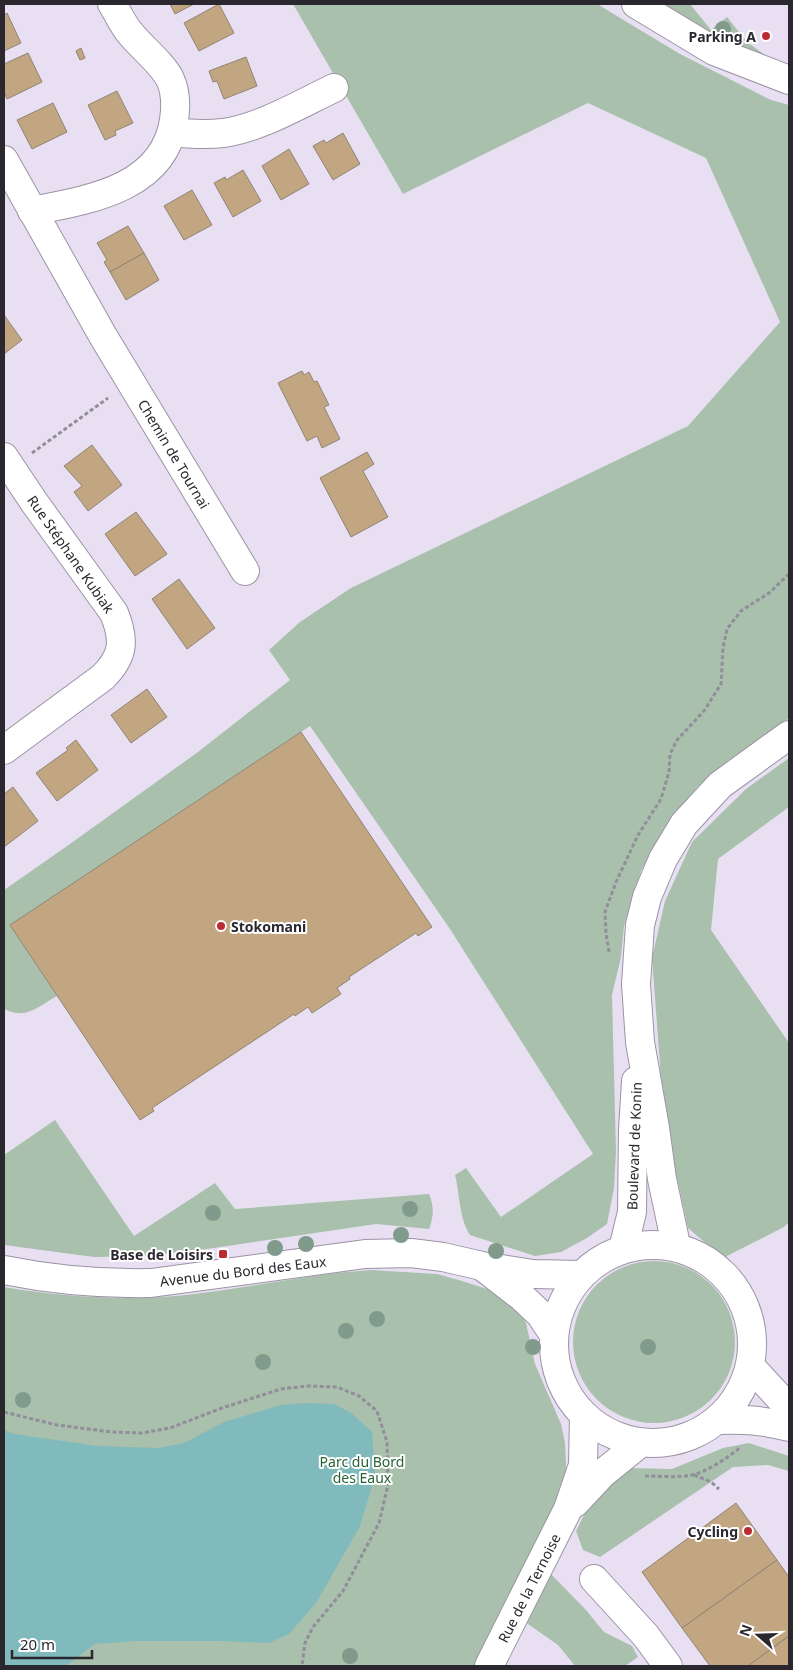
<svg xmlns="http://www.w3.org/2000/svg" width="793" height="1670" font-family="'Noto Sans',sans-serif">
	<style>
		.green { fill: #a8c0ac }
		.water { fill: #80babc }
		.building { fill: #c2a581; stroke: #8f8475 }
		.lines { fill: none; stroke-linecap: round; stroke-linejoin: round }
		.minor-casing { stroke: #9b93a4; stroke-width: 30 }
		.path { stroke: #928d9a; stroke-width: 3; stroke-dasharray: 4 2.5; stroke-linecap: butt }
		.minor { stroke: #fff; stroke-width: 28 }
		.tree { fill: #809b8c }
		.poi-dot { fill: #bb2b31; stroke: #fff; stroke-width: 2 }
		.labels { text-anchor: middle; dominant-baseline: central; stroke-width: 4; stroke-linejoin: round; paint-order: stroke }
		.poi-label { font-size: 14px; font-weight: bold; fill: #2a272e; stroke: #fff; text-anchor: end }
		.street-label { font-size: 14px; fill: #2a272e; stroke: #fff }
		.park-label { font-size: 14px; fill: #2a6238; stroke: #fff }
	</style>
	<rect width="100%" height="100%" fill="#e8e0f2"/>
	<g class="green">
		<path d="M293,4H597L680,54L771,100L789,105V718L698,786L666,826L641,871L624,926L621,957L612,995L616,1152L614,1188L607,1224L587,1238L561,1252L535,1256L470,1235C459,1218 460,1195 455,1175L466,1168L501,1217L593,1154L450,929L310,726L10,925L57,996C37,1007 27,1020 4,1009V890L70,844L198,752L290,680L269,650L300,622L351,588L688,426L780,322L706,158L588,103L403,194Z"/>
		<polygon points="656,4 690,4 711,30 727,17 747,42 769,58 723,41"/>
		<polygon points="789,758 789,807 718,859 711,930 789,1043 789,1222 784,1227 723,1258 688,1228 664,1118 652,958 665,901 692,842 746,789"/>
		<path d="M55,1120L134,1236L215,1183L235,1209L429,1194C434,1206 434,1216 429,1229L376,1224L207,1249L142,1256L94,1257L4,1245V1155Z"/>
		<circle cx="654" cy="1342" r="81"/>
		<path d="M371,1270L437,1274L462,1281L487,1289L507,1300L520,1311L526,1323L535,1364L561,1424L565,1443L568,1509L541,1564L586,1610L604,1632L632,1646L638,1657L625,1666H575L558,1645L515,1615L489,1666H4V1287C63,1297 126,1301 186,1295C248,1288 309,1274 371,1270Z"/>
		<polygon points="749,1443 789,1456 789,1471 768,1465 733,1467 600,1557 583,1550 576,1531 593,1497 630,1468 672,1469 723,1448"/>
	</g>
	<polygon class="water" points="306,1403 334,1404 351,1413 372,1432 375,1476 360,1526 316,1603 289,1634 269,1643 222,1641 136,1641 95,1644 66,1666 4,1666 4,1430 14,1434 98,1446 159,1448 184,1443 224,1422 281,1405"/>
	<g class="building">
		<polygon points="170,4 194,4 175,14"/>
		<polygon points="219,4 234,33 199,51 184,23"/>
		<polygon points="7,13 21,43 4,51 4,15"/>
		<polygon points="81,48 85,58 80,60 76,51"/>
		<polygon points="28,53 42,82 7,99 4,92 4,64"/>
		<polygon points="246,57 257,86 224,99 217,81 213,82 209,71"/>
		<polygon points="117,91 133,123 115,131 116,135 105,140 88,105"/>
		<polygon points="53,103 67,132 32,149 17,120"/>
		<polygon points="343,133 360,164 333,180 313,146 324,140 326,143"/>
		<polygon points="289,149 309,184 281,200 262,166"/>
		<polygon points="243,170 261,201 233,217 214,183 225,177 226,180"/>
		<polygon points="192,190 212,225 184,240 164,206"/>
		<polygon points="128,226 144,253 110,272 104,262 107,260 97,243"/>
		<polygon points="144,253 159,280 126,300 110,272"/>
		<polygon points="4,315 22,340 4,354"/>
		<polygon points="302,371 304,375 309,372 314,382 317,381 329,405 324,407 340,439 322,448 317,436 307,441 278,383"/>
		<polygon points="92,445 122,485 88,511 74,492 82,486 64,466"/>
		<polygon points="367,452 374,464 363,471 388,517 351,537 320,478"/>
		<polygon points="136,512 167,554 135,576 105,534"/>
		<polygon points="179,579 215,628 187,649 152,599"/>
		<polygon points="147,689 167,717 131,743 111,715"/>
		<polygon points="301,732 432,927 418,936 416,933 349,977 350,979 337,988 341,994 312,1013 308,1007 295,1016 294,1014 152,1108 154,1111 140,1120 10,925"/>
		<polygon points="76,740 98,770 57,801 36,773 68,750 66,748"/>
		<polygon points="13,787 38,821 4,847 4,794"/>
		<polygon points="736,1503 777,1560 682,1628 642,1572"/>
		<polygon points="777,1560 789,1577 789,1636 748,1666 710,1666 682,1628"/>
		<polygon points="789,1636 789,1666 748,1666"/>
	</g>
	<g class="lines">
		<defs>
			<g id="minor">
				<polyline points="636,4 714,51 789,80"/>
				<path d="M172,132C189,134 206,135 223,133C260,128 300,104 334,88"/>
				<polyline points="4,160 103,336 245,571"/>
				<path d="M32,211C88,200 164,189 174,120C176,107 176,92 170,79C162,63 141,47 130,33C123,25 118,13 112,4"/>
				<path d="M4,457L34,502L114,613C125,640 124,656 103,677L4,750"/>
				<circle cx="653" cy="1344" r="99"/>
				<polyline points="676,1245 662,1179 655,1128 640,1042 636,984 640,925 647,897 663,859 684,824 720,785 789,735"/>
				<polyline points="623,1249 632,1212 633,1130 636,1081"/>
				<polyline points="483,1267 522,1297 540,1314 554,1335"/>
				<path d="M4,1270C53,1280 101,1284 151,1283L365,1254L411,1253L443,1257L482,1266L533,1274L581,1275"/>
				<polyline points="751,1367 789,1408"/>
				<path d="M718,1420C746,1419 761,1420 789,1427"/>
				<polyline points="575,1503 603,1473 639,1444"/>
				<polyline points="594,1579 646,1636 668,1666"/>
				<polyline points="489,1666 568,1509 583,1465 584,1416"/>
			</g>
		</defs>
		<use href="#minor" class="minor-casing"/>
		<g class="path">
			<polyline points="32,453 108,398"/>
			<polyline points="609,952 606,933 605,912 616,882 638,835 661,799 669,772 670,754 677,740 704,711 721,684 723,648 727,629 741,611 769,593 789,574"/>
			<polyline points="4,1412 57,1425 112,1432 142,1433 170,1428 222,1408 281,1389 308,1386 337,1387 359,1396 377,1411 387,1442 388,1485 379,1523 343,1591 313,1627 305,1643 302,1666"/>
			<polyline points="694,1475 711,1482 719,1489"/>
			<path d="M645,1476C660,1476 677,1478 692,1475C709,1471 728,1457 741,1447"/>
		</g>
		<use href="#minor" class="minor"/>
	</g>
	<g class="tree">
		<circle cx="723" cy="29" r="8"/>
		<circle cx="410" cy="1209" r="8"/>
		<circle cx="213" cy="1213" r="8"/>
		<circle cx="401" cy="1235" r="8"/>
		<circle cx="306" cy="1244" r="8"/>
		<circle cx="275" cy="1248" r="8"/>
		<circle cx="496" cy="1251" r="8"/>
		<circle cx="377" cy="1319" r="8"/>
		<circle cx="346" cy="1331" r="8"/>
		<circle cx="533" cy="1347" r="8"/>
		<circle cx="648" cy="1347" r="8"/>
		<circle cx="263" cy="1362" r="8"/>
		<circle cx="23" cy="1400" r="8"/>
		<circle cx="350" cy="1656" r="8"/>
	</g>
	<g class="poi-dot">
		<circle cx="766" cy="36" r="5"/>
		<circle cx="221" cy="926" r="5"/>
		<rect x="218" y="1249" width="10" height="10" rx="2.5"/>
		<circle cx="748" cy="1531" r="5"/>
	</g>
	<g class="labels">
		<g class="poi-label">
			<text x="756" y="36">Parking A</text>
			<text x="231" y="926" text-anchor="start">Stokomani</text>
			<text x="213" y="1254">Base de Loisirs</text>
			<text x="738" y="1531">Cycling</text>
		</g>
		<g class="street-label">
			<text transform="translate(174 454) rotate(59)">Chemin de Tournai</text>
			<text transform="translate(71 554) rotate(55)">Rue Stéphane Kubiak</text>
			<text transform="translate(634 1146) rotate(-88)">Boulevard de Konin</text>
			<text transform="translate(243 1271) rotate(-7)">Avenue du Bord des Eaux</text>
			<text transform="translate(529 1588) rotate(-63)">Rue de la Ternoise</text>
		</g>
		<g class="park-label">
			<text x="362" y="1461">Parc du Bord<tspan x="362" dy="16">des Eaux</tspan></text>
		</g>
	</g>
	<rect width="793" height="1670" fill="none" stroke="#2a272e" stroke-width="10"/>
	<g transform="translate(758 1635) rotate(290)" stroke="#ffffff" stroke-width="4" paint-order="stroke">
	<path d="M0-4L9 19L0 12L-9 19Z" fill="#2a272e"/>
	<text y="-8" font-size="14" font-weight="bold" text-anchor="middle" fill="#2a272e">N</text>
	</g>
	<path d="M12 1650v8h80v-8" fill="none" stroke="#2a272e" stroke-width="2.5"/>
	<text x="20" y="1650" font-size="15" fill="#2a272e" stroke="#ffffff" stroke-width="4" paint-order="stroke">20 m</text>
</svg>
